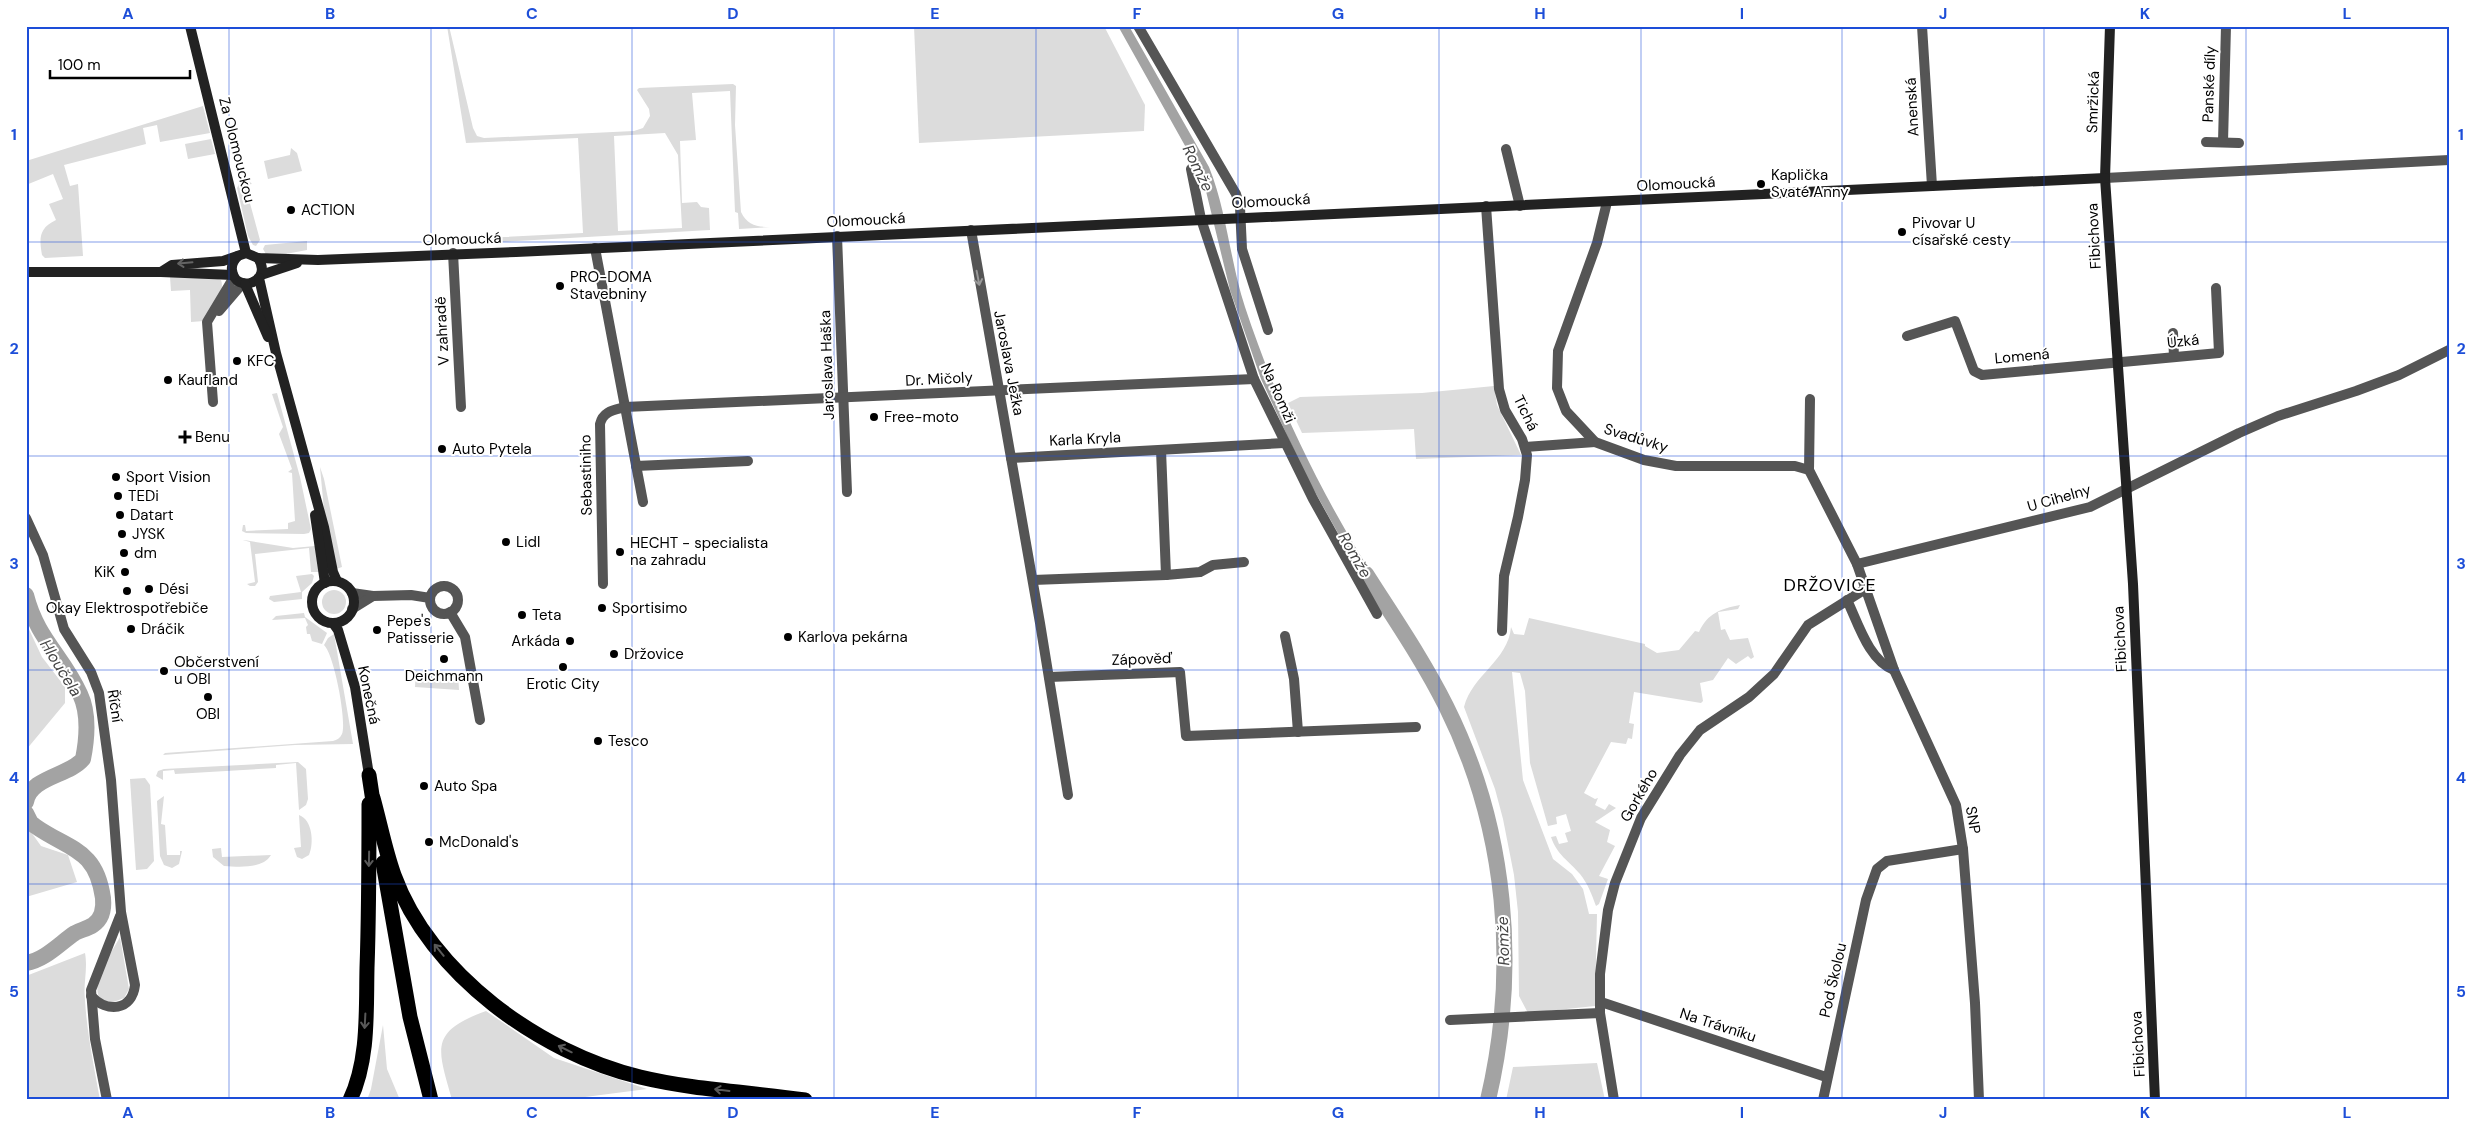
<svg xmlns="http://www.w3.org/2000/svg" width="2475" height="1126" font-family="'DM Sans',sans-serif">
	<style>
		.green { fill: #dcdcdc; fill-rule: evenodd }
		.water { fill: #a3a3a3 }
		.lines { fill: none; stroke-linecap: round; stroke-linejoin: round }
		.river { stroke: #a3a3a3; stroke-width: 16 }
		.street { stroke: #555; stroke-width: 10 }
		.secondary { stroke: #222; stroke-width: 10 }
		.highway { stroke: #000; stroke-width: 15 }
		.oneway { stroke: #646464 }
		.oneway2 { stroke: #999 }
		.oneway3 { stroke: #595959 }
		.grid { fill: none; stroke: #1d4ed8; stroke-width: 1; stroke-opacity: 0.55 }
		.poi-dot { fill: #000; stroke: #fff; stroke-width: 2 }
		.labels { text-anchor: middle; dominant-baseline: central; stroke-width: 4; stroke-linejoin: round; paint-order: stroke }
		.street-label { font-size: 15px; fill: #000; stroke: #fff }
		.poi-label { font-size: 15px; fill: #000; stroke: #fff; text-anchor: start }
		.water-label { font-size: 16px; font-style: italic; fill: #444; stroke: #fff }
		.quarter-label { font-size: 18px; letter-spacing: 1px; fill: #000; stroke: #fff }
		.neatline { fill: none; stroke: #1d4ed8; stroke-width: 2 }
		.grid-label { font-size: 16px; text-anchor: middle; font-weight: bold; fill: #1d4ed8 }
	</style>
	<rect width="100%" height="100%" fill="#fff"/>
	<g class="green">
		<path d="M447,26H449L473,128L477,136L484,138L634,131L643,128L650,116L649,109L637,90L639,88L733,84L736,86L735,125L741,212C747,225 757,227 770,227L739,229L738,213L735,212L730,91L692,93L696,140L680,141L682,203L697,202L701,207L709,208L710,230L484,243L483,238L583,233L578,138L466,143ZM665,133L678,155L682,228L618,231L614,136Z"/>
		<polygon points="914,26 1104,26 1145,105 1144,131 919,143"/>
		<path d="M203,106L210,133L160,142L157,125L143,128L146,144L64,165L70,186L78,184L83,256L45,258L42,255C39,238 39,228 56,220L49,204L63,199L53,174L26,185V161Z"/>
		<polygon points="211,139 215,154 188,159 185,144"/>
		<polygon points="291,148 297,153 302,171 268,179 264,161 290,155"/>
		<polygon points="249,181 252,184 245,185 260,240 256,246 253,245 248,236 237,188 240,182"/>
		<polygon points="307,241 307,250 275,256 266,254 263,249 265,245"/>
		<path d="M170,277H211L221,280C226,293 210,310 204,321L191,322L190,290L171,291Z"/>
		<polygon points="1494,386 1497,405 1521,455 1416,459 1414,429 1302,433 1288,403 1300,397 1422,393"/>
		<polygon points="277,393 300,477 311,529 309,533 304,534 246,533 242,531 243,525 245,525 246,531 288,529 288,523 295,521 292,473 288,472 292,469 279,434 283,427 272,394"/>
		<polygon points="320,467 324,479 342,567 336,569 324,510"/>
		<polygon points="243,540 244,540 293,548 315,546 319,572 311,572 309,548 255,554 258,582 255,586 250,586 247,584 255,582 250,542"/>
		<polygon points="312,574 314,576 312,583 302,592 302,599 274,602 269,599 270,596 301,592 296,576"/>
		<circle cx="334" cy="602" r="12"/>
		<path d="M1740,605L1738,609L1718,612L1721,630L1725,629L1730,640L1748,638L1754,657L1751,659L1748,656L1736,664L1728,658L1713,680L1700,683L1703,701L1701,703L1634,692L1629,723L1634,724L1632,739L1628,738L1626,744L1611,742L1584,793L1595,799L1598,798L1595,805L1605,810L1609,804L1616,808L1595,822L1610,830L1607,842L1615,846L1599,876L1608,879L1599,904L1596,906C1592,895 1588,884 1580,874C1569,861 1557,855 1551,837L1556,836L1559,844L1568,842L1565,833L1571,831L1566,814L1556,817L1557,824L1548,826L1530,763L1525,691L1520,673L1512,672L1523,780L1553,859L1572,874L1583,889L1589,914H1597L1595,1006L1528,1013L1519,996L1518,912L1514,875L1503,819L1495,789L1464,707C1472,675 1508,661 1511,627L1514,634L1524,635L1529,618L1645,644V646L1657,653L1679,650L1695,631L1699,632C1708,613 1720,609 1740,605Z"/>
		<polygon points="304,613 305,617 327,633 322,644 312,641 310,634 307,634 306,627 308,625 305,618 272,620 276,616"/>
		<polygon points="26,623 42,657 65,687 65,703 26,750"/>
		<path d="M334,634L353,744L295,745L163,755L165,753L333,741C337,740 340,738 342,734C347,722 334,654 324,645L328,638Z"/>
		<polygon points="416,671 458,674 459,690 415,687"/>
		<polygon points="298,762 306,769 308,799 306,805 299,810 296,763 276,765 276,768 175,774 174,770 163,771 163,780 156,776 158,771 164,769"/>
		<polygon points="145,778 150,785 154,861 147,869 136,870 130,779"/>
		<polygon points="164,796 161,824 165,825 167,855 180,855 180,851 182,851 179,864 172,868 164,865 160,856 157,801"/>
		<path d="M299,815C313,820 314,844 309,855L302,859L297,857L294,848L301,847Z"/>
		<polygon points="26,825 41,846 68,855 77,882 26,897"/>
		<path d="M221,848L222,857L271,855C263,869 239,867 224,866L213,857L212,849Z"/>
		<path d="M120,937L129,989L124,998L111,1003L100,999C90,981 111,954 120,937Z"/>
		<path d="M85,953C88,970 83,983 85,1000C87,1034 94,1066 100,1100H26V976Z"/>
		<path d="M486,1011L554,1058L647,1089L562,1100H452C438,1049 428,1032 486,1011Z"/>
		<polygon points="383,1025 387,1069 400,1100 367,1100 371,1089"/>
		<polygon points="1597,1063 1605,1100 1506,1100 1513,1067"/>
	</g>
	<path class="water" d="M1118,26H1129L1209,167C1227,212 1230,261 1245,307C1278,407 1325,502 1382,590L1373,596L1305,474L1261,379L1230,290L1205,187L1193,160Z"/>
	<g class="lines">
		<g class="river">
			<path d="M1366,574C1394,618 1423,660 1446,706C1507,828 1519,968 1488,1100"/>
			<path d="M26,595C37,639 64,657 80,694C89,713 87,739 83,759C69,776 30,777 26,802"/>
			<path d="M26,813L31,823L35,826C69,850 96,848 103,898C104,908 102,919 93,925C87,929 80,930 75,933C60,943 45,960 26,963"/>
		</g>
		<g class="street">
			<polyline points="1138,26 1236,194 1240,207 1242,249 1268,330"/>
			<polyline points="1922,26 1932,186"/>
			<polyline points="2206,142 2239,143"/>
			<polyline points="2223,142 2226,26"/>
			<polyline points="1506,149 1520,206"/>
			<polyline points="1191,169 1201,219 1254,379 1313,499 1377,614"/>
			<polyline points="2105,178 2449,160"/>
			<polyline points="1607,202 1597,243 1558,351 1557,388 1566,411 1595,442 1644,460 1676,466 1795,466 1809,470"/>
			<polyline points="1486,206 1499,389 1505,410 1522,439 1527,455 1525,480 1518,517 1504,576 1502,631"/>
			<polyline points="971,230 1040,623 1068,795"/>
			<polyline points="837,236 847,492"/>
			<polyline points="595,248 643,502"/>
			<polyline points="453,253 461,407"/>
			<polyline points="219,311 243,283"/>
			<polyline points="2173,333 2174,357"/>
			<polyline points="1907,336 1955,321 1974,371 1982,375 2219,353 2216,288"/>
			<polyline points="1810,399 1809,470 1857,564 1894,670 1956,805 1963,849 1975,1003 1979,1100"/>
			<polyline points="213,402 207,322 234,277"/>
			<polyline points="1525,447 1595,442"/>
			<polyline points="1011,458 1284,443"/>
			<polyline points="636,466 748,461"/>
			<path d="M26,518L43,555L64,629L91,672L99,693L111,780L121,912L135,985C132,1011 107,1013 91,996"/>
			<polyline points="1857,564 2090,507 2239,433 2278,416 2356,391 2399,375 2449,350"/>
			<polyline points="1166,575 1200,572 1213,565 1244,562"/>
			<polyline points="1033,580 1166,575 1161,450"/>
			<path d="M603,584L600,424C603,411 614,410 625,407L1254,379"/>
			<circle cx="444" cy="600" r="14"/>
			<polyline points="352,593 373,596 411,595 430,598"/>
			<path d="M1847,600C1858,623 1869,661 1894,670"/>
			<polyline points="352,609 373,596"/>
			<polyline points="450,612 465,637 480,720"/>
			<polyline points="1285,636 1294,679 1298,732"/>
			<polyline points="1049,677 1180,672 1186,736 1416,727"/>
			<polyline points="1601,1002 1826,1077"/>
			<polyline points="1450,1020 1600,1013"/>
			<polyline points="107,1100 95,1039 91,990 120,916"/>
			<polyline points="1614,1100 1600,1013 1600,974 1608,910 1615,883 1641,818 1680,755 1700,730 1749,697 1774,674 1808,625 1867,588"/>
			<polyline points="1823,1100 1866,900 1877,869 1887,861 1963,849"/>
		</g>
		<g class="secondary">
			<polyline points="190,26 246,253"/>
			<polyline points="2110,26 2105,178 2133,584 2155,1100"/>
			<path d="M238,256C234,260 231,264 232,270C235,295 274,282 258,258"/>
			<polyline points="26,272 161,272 233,275"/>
			<polyline points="161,272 172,265 223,261 246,253 258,258 318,260 516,252 2105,178"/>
			<polyline points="261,275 297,263"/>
			<polyline points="259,278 276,353 324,527 333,572 337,581"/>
			<polyline points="245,284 268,337"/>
			<polyline points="315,515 325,583"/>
			<circle cx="333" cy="602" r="21"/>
			<polyline points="333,623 338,630 355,687 369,775"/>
		</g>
		<g class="highway">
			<polyline points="369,775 374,808"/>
			<path d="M373,798C380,823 385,850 394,875C430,974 540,1053 640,1077C694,1090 750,1092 805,1100"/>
			<polyline points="383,863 410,1017 431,1100"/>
			<path d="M350,1100C369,1060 366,1011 367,968C369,913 369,859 369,804"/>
		</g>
	</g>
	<defs><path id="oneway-shaft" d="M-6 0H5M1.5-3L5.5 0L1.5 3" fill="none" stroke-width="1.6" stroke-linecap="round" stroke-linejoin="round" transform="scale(1.25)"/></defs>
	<use class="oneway" href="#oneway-shaft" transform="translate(185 263) rotate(175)"/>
	<use class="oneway2" href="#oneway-shaft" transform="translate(978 278) rotate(79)"/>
	<g class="oneway3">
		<use href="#oneway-shaft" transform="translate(369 859) rotate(91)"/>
		<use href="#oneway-shaft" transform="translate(439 950) rotate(-129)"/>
		<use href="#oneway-shaft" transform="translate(365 1021) rotate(93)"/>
		<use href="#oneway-shaft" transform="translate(565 1049) rotate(-154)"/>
		<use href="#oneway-shaft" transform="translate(722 1090) rotate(-173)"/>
	</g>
	<path class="grid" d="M229,26V1100M431,26V1100M632,26V1100M834,26V1100M1036,26V1100M1238,26V1100M1439,26V1100M1641,26V1100M1842,26V1100M2044,26V1100M2246,26V1100M26,242H2449M26,456H2449M26,670H2449M26,884H2449"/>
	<g class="poi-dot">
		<circle cx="1761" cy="184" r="5"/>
		<circle cx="291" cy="210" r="5"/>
		<circle cx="1902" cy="232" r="5"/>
		<circle cx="560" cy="286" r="5"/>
		<circle cx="237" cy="361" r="5"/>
		<circle cx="168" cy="380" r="5"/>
		<circle cx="874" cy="417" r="5"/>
		<path d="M182.5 429.5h5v5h5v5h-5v5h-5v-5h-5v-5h5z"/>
		<circle cx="442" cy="449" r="5"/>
		<circle cx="116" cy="477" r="5"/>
		<circle cx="118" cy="496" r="5"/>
		<circle cx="120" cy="515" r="5"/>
		<circle cx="122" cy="534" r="5"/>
		<circle cx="506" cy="542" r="5"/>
		<circle cx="620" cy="552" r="5"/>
		<circle cx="124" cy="553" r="5"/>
		<circle cx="125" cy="572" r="5"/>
		<circle cx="149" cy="589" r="5"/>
		<circle cx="127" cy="591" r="5"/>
		<circle cx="602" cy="608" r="5"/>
		<circle cx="522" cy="615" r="5"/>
		<circle cx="131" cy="629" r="5"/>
		<circle cx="377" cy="630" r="5"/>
		<circle cx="788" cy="637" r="5"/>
		<circle cx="570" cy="641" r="5"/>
		<circle cx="614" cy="654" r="5"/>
		<circle cx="444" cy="659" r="5"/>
		<circle cx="563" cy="667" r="5"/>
		<circle cx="164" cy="671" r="5"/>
		<circle cx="208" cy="697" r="5"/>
		<circle cx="598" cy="741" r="5"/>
		<circle cx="424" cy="786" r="5"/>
		<circle cx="429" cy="842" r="5"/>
	</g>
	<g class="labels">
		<g class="street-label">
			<text transform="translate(2209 84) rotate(-88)">Panské díly</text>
			<text transform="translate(2093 102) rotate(-88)">Smržická</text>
			<text transform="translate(1912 107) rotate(-93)">Anenská</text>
			<text transform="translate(237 150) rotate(76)">Za Olomouckou</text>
			<text transform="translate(1676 184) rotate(-3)">Olomoucká</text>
			<text transform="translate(1271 201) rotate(-3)">Olomoucká</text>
			<text transform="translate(866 220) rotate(-3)">Olomoucká</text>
			<text transform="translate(2094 236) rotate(-93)">Fibichova</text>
			<text transform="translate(462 239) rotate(-2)">Olomoucká</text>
			<text transform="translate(442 331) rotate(-93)">V zahradě</text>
			<text transform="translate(2183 341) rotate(-6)">Úzká</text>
			<text transform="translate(2022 356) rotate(-5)">Lomená</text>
			<text transform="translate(1009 363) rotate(79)">Jaroslava Ježka</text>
			<text transform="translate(827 365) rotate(-92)">Jaroslava Haška</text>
			<text transform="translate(939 379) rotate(-3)">Dr. Mičoly</text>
			<text transform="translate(1278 393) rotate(66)">Na Romži</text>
			<text transform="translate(1526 413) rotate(64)">Tichá</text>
			<text transform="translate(1636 438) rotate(17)">Svadůvky</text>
			<text transform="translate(1085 439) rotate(-3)">Karla Kryla</text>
			<text transform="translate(586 475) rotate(-91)">Sebastiniho</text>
			<text transform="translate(2059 498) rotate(-16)">U Cihelny</text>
			<text transform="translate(2120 639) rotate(-93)">Fibichova</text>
			<text transform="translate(1142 659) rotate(-2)">Zápověď</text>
			<text transform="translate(369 695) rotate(78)">Konečná</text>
			<text transform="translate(115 706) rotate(81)">Říční</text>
			<text transform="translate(1639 795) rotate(-60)">Gorkého</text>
			<text transform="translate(1973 820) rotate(80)">SNP</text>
			<text transform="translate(1833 980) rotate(-77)">Pod Školou</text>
			<text transform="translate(1718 1025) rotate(18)">Na Trávníku</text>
			<text transform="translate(2138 1044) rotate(-93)">Fibichova</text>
		</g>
		<g class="poi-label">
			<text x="1771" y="175">Kaplička<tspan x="1771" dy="17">Svaté Anny</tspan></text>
			<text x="301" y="210">ACTION</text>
			<text x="1912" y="223">Pivovar U<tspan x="1912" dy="17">císařské cesty</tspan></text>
			<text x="570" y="277">PRO-DOMA<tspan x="570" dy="17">Stavebniny</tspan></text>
			<text x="247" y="361">KFC</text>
			<text x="178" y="380">Kaufland</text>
			<text x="884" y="417">Free-moto</text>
			<text x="195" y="437">Benu</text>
			<text x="452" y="449">Auto Pytela</text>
			<text x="126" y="477">Sport Vision</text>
			<text x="128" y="496">TEDi</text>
			<text x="130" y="515">Datart</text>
			<text x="132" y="534">JYSK</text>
			<text x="516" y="542">Lidl</text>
			<text x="630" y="543">HECHT - specialista<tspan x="630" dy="17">na zahradu</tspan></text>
			<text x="134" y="553">dm</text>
			<text x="115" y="572" text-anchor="end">KiK</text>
			<text x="159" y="589">Dési</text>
			<text x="127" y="608" text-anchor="middle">Okay Elektrospotřebiče</text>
			<text x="612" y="608">Sportisimo</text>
			<text x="532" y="615">Teta</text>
			<text x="387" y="621">Pepe's<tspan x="387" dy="17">Patisserie</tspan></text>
			<text x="141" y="629">Dráčik</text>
			<text x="798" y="637">Karlova pekárna</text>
			<text x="560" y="641" text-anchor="end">Arkáda</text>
			<text x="624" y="654">Držovice</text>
			<text x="174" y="662">Občerstvení<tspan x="174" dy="17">u OBI</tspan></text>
			<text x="444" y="676" text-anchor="middle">Deichmann</text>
			<text x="563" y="684" text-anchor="middle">Erotic City</text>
			<text x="208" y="714" text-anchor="middle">OBI</text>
			<text x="608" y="741">Tesco</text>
			<text x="434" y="786">Auto Spa</text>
			<text x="439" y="842">McDonald's</text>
		</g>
		<g class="water-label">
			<text transform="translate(1198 168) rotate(64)">Romže</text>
			<text transform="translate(1355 555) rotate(60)">Romže</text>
			<text transform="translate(61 668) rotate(58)">Hloučela</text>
			<text transform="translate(1503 941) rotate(-92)">Romže</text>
		</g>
		<g class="quarter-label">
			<text x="1830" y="585">DRŽOVICE</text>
		</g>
	</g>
	<rect width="2475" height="1126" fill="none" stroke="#ffffff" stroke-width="55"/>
	<path d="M50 70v8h140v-8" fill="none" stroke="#000000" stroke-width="2.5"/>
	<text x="58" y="70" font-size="15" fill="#000000" stroke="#ffffff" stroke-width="4" paint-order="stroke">100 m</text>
	<rect x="28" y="28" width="2420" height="1070" class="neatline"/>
	<g class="grid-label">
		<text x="128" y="19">A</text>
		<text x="330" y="19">B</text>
		<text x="532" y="19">C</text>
		<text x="733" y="19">D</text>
		<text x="935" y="19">E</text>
		<text x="1137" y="19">F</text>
		<text x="1338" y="19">G</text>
		<text x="1540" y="19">H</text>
		<text x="1742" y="19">I</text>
		<text x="1943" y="19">J</text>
		<text x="2145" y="19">K</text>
		<text x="2347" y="19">L</text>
		<text x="14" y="140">1</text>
		<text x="2461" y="140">1</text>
		<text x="14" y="354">2</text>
		<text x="2461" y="354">2</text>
		<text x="14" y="569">3</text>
		<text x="2461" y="569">3</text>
		<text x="14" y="783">4</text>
		<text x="2461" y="783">4</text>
		<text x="14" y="997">5</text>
		<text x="2461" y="997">5</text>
		<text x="128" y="1118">A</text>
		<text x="330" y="1118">B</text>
		<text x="532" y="1118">C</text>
		<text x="733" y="1118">D</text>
		<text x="935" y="1118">E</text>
		<text x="1137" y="1118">F</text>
		<text x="1338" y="1118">G</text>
		<text x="1540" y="1118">H</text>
		<text x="1742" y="1118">I</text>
		<text x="1943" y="1118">J</text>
		<text x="2145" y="1118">K</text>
		<text x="2347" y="1118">L</text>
	</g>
</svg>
